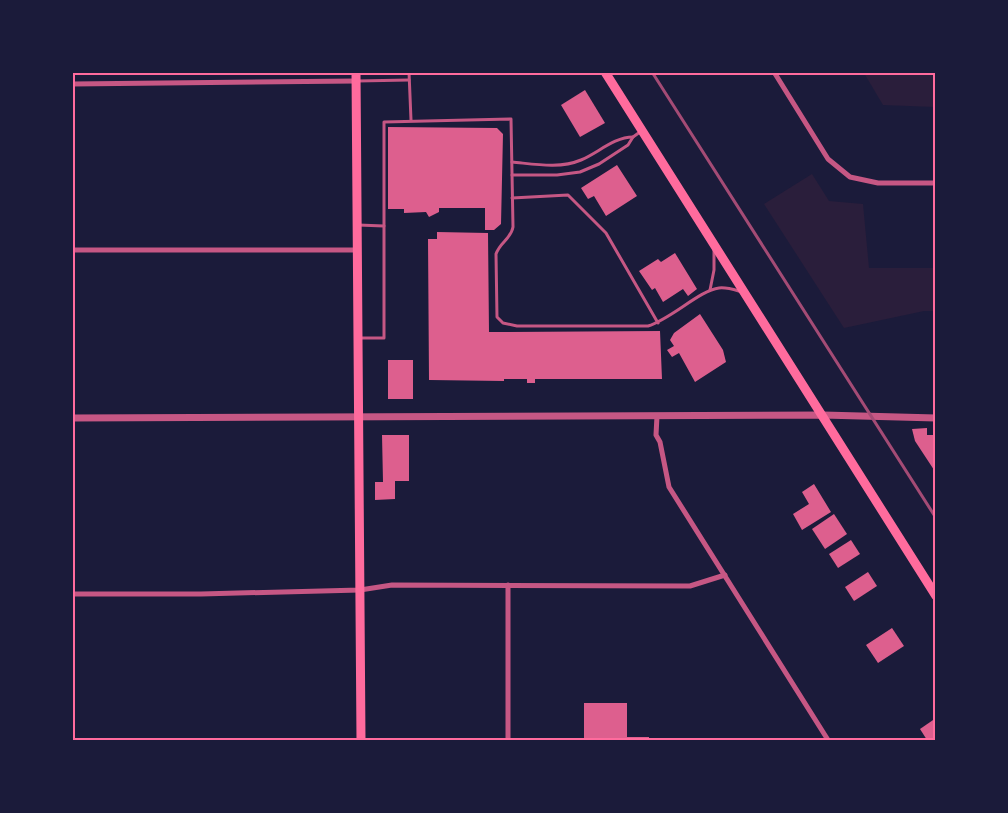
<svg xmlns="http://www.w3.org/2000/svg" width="1008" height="813" font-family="Arial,sans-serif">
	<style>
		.green { fill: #2a1e3b }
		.building { fill: #dd5f8e }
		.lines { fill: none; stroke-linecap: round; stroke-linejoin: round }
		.service { stroke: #c65784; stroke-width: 3 }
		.minor { stroke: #c65784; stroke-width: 5 }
		.tertiary { stroke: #c65784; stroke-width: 7 }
		.secondary { stroke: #ff6b9d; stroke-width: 9 }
		.rail { stroke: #a44b75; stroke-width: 3 }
		.neatline { fill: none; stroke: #ff6b9d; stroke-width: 2 }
	</style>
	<rect width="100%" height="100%" fill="#1b1b3a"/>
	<g class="green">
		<polygon points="864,73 935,73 935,107 883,105"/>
		<polygon points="812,174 829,201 863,204 869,268 935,268 935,311 924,311 844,328 764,204"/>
	</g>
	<g class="building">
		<polygon points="585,90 605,123 580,137 561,105"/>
		<polygon points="388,127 497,128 503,134 501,224 494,230 485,230 485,208 439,208 439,212 429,217 426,212 404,213 404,209 388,209"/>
		<polygon points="617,165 637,196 606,216 594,196 588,199 581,188"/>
		<polygon points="437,232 488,233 489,332 660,331 662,379 535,379 535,383 527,383 527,379 504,379 504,381 429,380 428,239 437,239"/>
		<polygon points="675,253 697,289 688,296 683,289 663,302 655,288 652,290 639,271 658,259 661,262"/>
		<polygon points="700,314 723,350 726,362 695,382 679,353 672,357 667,350 674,346 670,340 674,333"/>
		<rect x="388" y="360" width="25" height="39"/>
		<polygon points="927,428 927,435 934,435 936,473 915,441 912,429"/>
		<polygon points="382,435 409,435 409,481 395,481 395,499 375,500 375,482 383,482"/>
		<polygon points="814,484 831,512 802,530 793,514 809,504 802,492"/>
		<polygon points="834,514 847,534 825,549 812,529"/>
		<polygon points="851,540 860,554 838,568 829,554"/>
		<polygon points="868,572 877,586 854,601 845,587"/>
		<polygon points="892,628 904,646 878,663 866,645"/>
		<polygon points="584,703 627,703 627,737 649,737 649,740 584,740"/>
		<polygon points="936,718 936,738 927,740 920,729"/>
	</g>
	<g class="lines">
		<g class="service">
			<polyline points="409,72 411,120"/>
			<polyline points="357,81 409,80"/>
			<path d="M512,162C534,164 560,169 581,160C598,153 614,137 633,137"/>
			<polyline points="512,175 557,175 580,172 599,164 628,145 633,137 640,132"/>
			<polyline points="512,198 568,195 606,233 658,323"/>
			<polyline points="358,225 384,226"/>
			<polyline points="710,290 714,270 714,250"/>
			<path d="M360,338H384V122L511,119L513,227C511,239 500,242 496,254L497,317L503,323L517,326H648C671,319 700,290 719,288C727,287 735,290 742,292"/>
		</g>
		<g class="minor">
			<polyline points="774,72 828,159 850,177 878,183 936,183"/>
			<polyline points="72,84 356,81"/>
			<polyline points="72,250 358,250"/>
			<polyline points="657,416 656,435 660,442 669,487 828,740"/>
			<polyline points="508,585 508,740"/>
			<polyline points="72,594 201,594 360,590 392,585 690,586 725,575"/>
		</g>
		<polyline class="tertiary" points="72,418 823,415 936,418"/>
		<g class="secondary">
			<polyline points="356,72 361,740"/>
			<polyline points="605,72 936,596"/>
		</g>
		<polyline class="rail" points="652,72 936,518"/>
	</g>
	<rect width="1008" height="813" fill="none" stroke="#1b1b3a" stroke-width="148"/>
	<rect x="74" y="74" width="860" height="665" class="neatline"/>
</svg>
